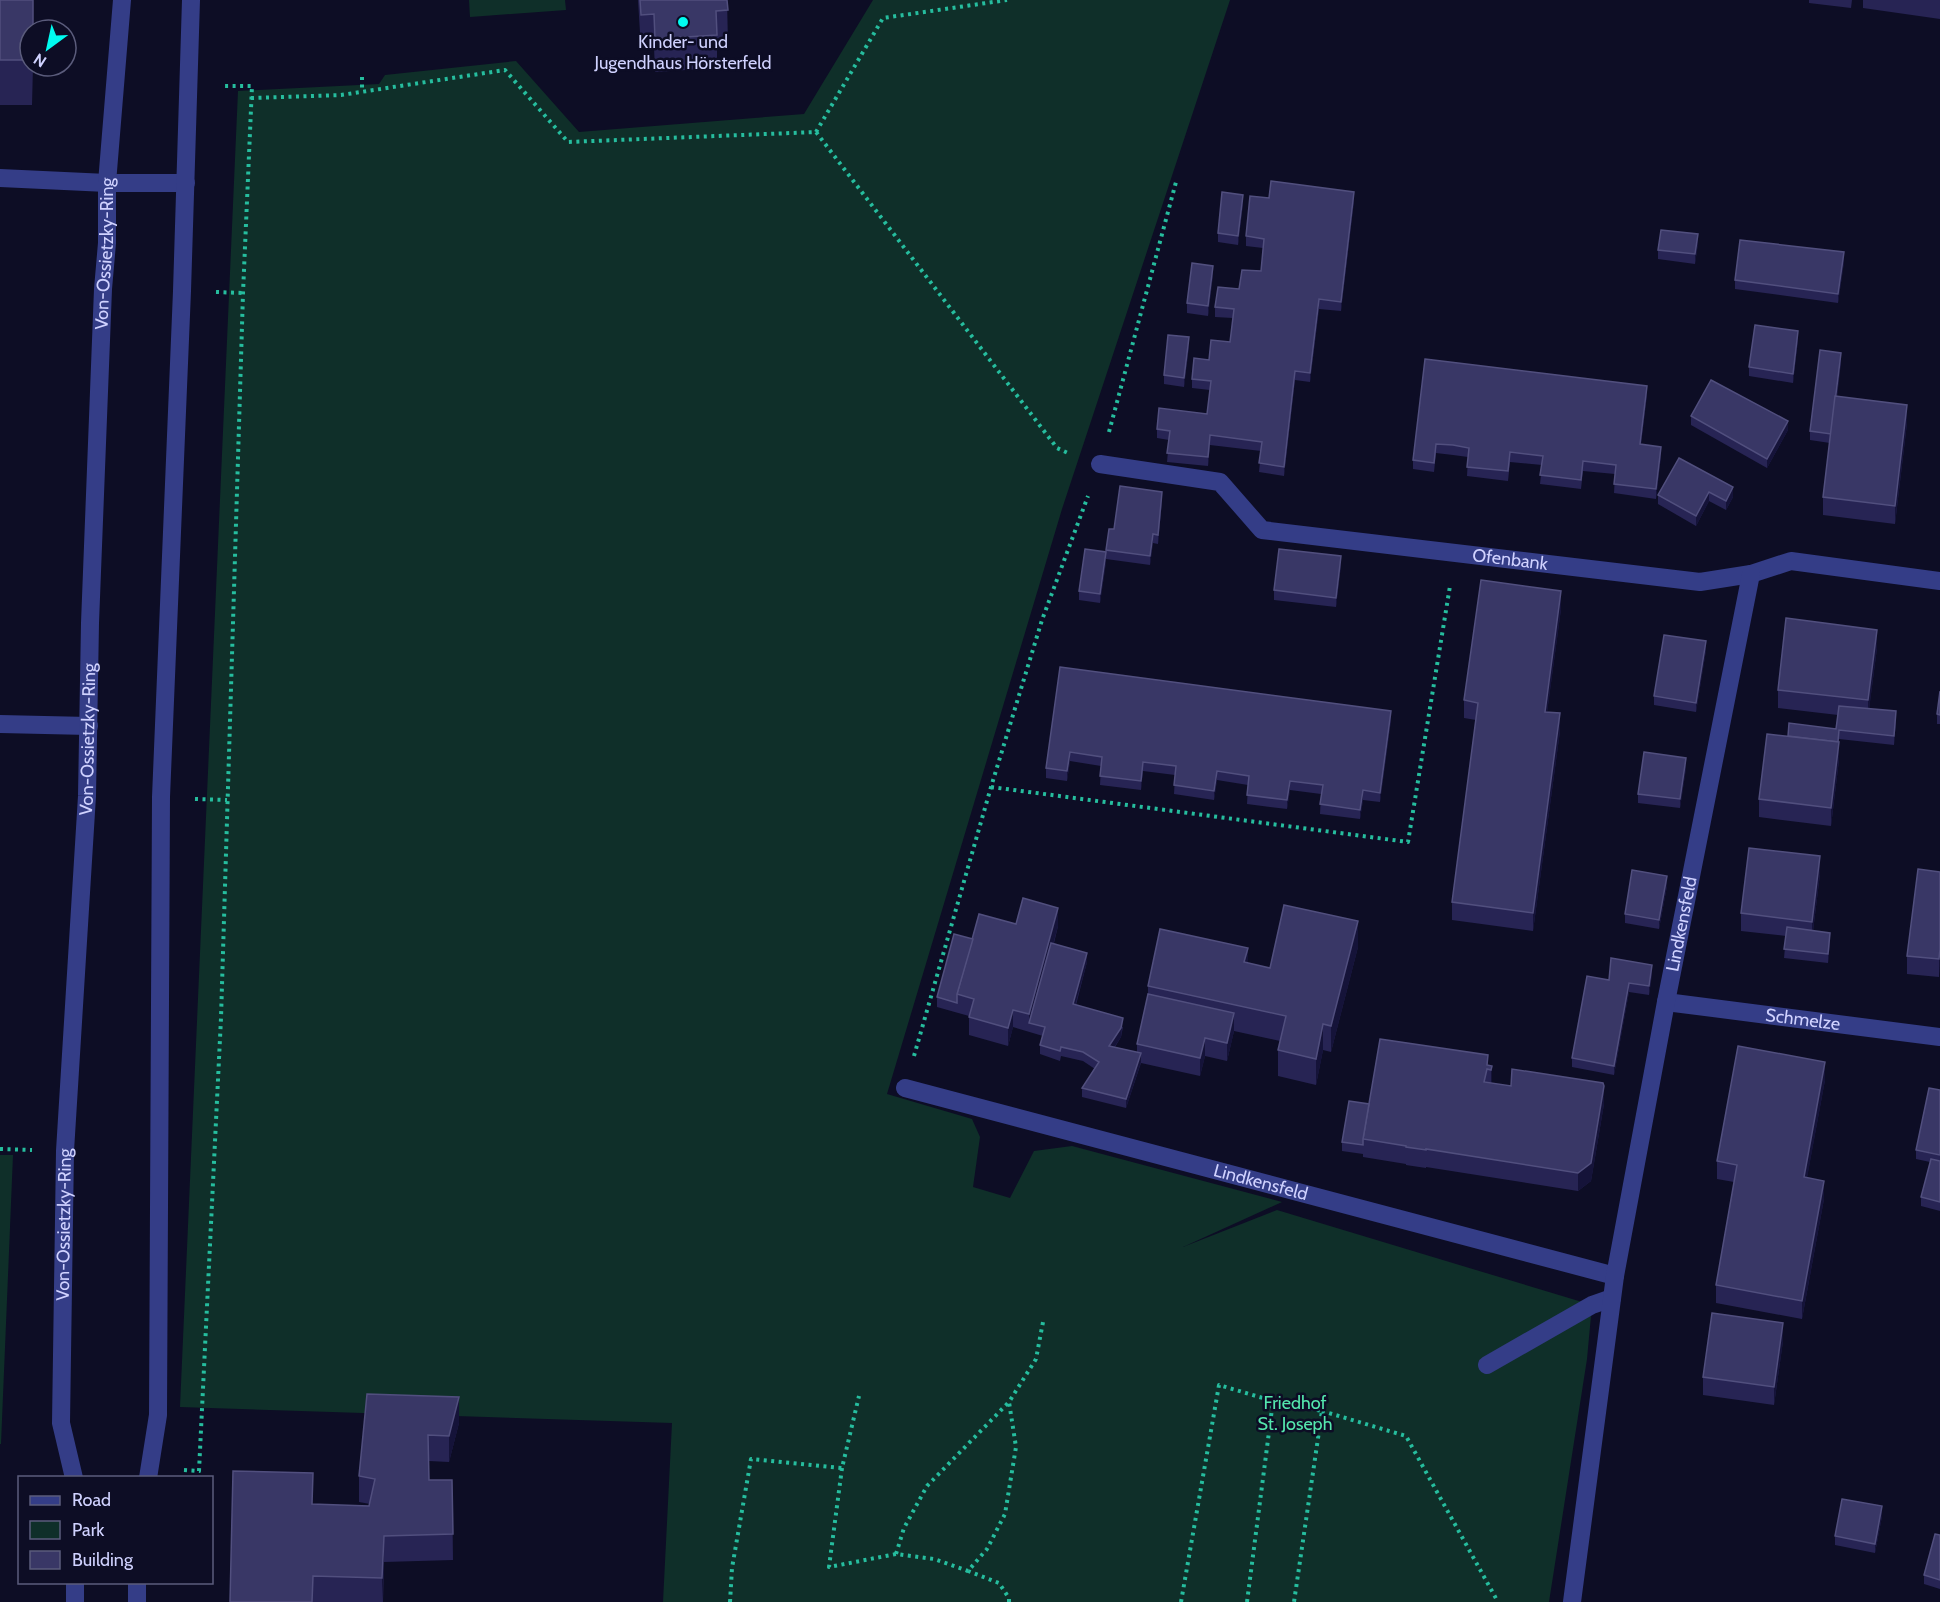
<svg xmlns="http://www.w3.org/2000/svg" width="1940" height="1602" font-family="Cabin,sans-serif">
	<style>
		.green { fill: #0f2f29 }
		.lines { fill: none; stroke-linecap: round; stroke-linejoin: round }
		.path { stroke: #26bd9e; stroke-width: 4; stroke-dasharray: 3 4.5; stroke-linecap: butt }
		.minor { stroke: #343d87; stroke-width: 18 }
		.wall { fill: #272454 }
		.shaded-wall { fill: #151339 }
		.building { fill: #393766; stroke: #514f7e; stroke-width: 1.5 }
		.poi-dot { fill: #00fbf0; stroke: #0d0d25; stroke-width: 2 }
		.labels { text-anchor: middle; dominant-baseline: central; stroke-width: 5; stroke-linejoin: round; paint-order: stroke }
		.poi-label { font-size: 18px; fill: #d0d2ff; stroke: #0d0d25 }
		.street-label { font-size: 18px; fill: #d0d2ff; stroke: #0d0d25 }
		.park-label { font-size: 18px; fill: #54e7ad; stroke: #0d0d25 }
	</style>
	<rect width="100%" height="100%" fill="#0d0d25"/>
	<g class="green">
		<polygon points="469,0 565,0 566,10 470,17"/>
		<polygon points="873,0 1230,0 1062,509 887,1094 972,1119 980,1137 973,1187 1010,1198 1034,1151 1072,1146 1282,1202 1183,1247 1277,1210 1592,1305 1587,1359 1549,1602 663,1602 672,1423 180,1407 238,91 379,84 385,75 516,61 579,132 804,114"/>
		<polygon points="0,1155 13,1155 1,1444 0,1444"/>
	</g>
	<g class="lines">
		<g class="path">
			<polyline points="362,77 362,91"/>
			<polyline points="251,98 341,95 505,70 568,142 816,132 1057,448 1068,453"/>
			<polyline points="816,132 883,18 1007,0"/>
			<polyline points="216,292 243,293"/>
			<polyline points="1109,432 1176,182"/>
			<polyline points="991,787 1408,842 1450,586"/>
			<polyline points="195,799 227,800"/>
			<polyline points="914,1056 991,787 1042,620 1088,496"/>
			<polyline points="0,1149 32,1150"/>
			<polyline points="1322,1411 1406,1436 1498,1602"/>
			<polyline points="842,1468 829,1567 896,1554 934,1559 968,1571"/>
			<polyline points="184,1470 199,1471 221,1018 243,293 252,86 223,86"/>
			<polyline points="896,1554 904,1528 927,1486 1008,1403"/>
			<polyline points="730,1602 732,1568 751,1459 842,1468 859,1396"/>
			<polyline points="1009,1602 1009,1598 999,1583 968,1571 987,1549 1005,1514 1016,1447 1009,1402 1036,1359 1043,1322"/>
			<polyline points="1181,1602 1219,1385 1273,1401"/>
			<polyline points="1247,1602 1273,1401 1322,1411 1294,1602"/>
		</g>
		<g class="minor">
			<polyline points="0,178 107,183 186,183"/>
			<path id="s1" d="M1100,464L1220,482L1262,530L1700,582L1751,574L1791,561L1940,581"/>
			<polyline points="0,724 89,726"/>
			<path id="s2" d="M1666,1002L1940,1037"/>
			<path id="s3" d="M905,1088L1615,1276"/>
			<polyline points="1487,1365 1592,1305 1612,1298"/>
			<path id="s4" d="M74,1478L61,1423L65,1151L87,796L90,623L103,289L107,243V183L122,0"/>
			<polyline points="148,1478 158,1415 161,797 182,291 191,0"/>
			<polyline points="75,1602 75,1582"/>
			<polyline points="137,1602 137,1582"/>
			<path id="s5" d="M1572,1602L1615,1276L1666,1002L1751,574"/>
		</g>
	</g>
	<g class="wall">
		<polygon points="0,0 30,30 30,66 33,66 32,105 0,105"/>
		<polygon points="638,0 727,0 728,43 717,44 717,68 655,72 654,47 641,49"/>
		<polygon points="1809,0 1852,0 1851,8 1809,3"/>
		<polygon points="1863,0 1940,0 1940,19 1863,8"/>
		<polygon points="1269,198 1354,201 1341,311 1319,309 1310,382 1295,380 1284,476 1259,472 1261,451 1210,445 1208,466 1167,462 1169,440 1157,438 1157,429 1207,414 1210,390 1192,388 1192,379 1209,360 1230,342 1233,318 1215,317 1215,307 1261,271 1263,248 1246,246 1246,236"/>
		<polygon points="1243,204 1238,245 1218,242 1218,233"/>
		<polygon points="1698,243 1695,264 1658,259 1658,250"/>
		<polygon points="1844,262 1838,303 1735,289 1735,280"/>
		<polygon points="1213,275 1208,316 1187,313 1187,303"/>
		<polygon points="1798,340 1793,383 1749,376 1749,367"/>
		<polygon points="1189,346 1184,387 1164,384 1164,375"/>
		<polygon points="1425,359 1647,395 1641,444 1661,456 1656,499 1614,493 1615,474 1583,471 1581,489 1540,484 1542,465 1510,462 1508,481 1467,476 1468,457 1453,455 1436,453 1434,472 1413,469 1413,460"/>
		<polygon points="1841,362 1837,397 1907,423 1895,524 1823,515 1823,497 1830,443 1810,440 1810,431"/>
		<polygon points="1691,416 1788,430 1767,468 1691,425"/>
		<polygon points="1679,458 1733,497 1726,510 1709,501 1696,526 1658,504 1658,495"/>
		<polygon points="1162,501 1158,544 1153,543 1150,565 1106,559 1106,550"/>
		<polygon points="1106,562 1100,603 1079,600 1079,591"/>
		<polygon points="1341,565 1336,607 1274,600 1274,590"/>
		<polygon points="1561,609 1547,712 1560,731 1533,931 1452,920 1452,902 1476,720 1464,718 1464,700"/>
		<polygon points="1877,648 1869,709 1896,720 1894,745 1839,739 1839,760 1831,826 1759,817 1759,799 1788,736 1836,729 1838,715 1778,708 1778,690"/>
		<polygon points="1706,650 1696,712 1654,705 1654,696"/>
		<polygon points="1060,667 1391,720 1380,802 1363,800 1360,819 1320,814 1321,794 1290,790 1287,809 1247,804 1248,785 1217,780 1214,800 1174,794 1175,775 1143,771 1141,790 1100,785 1101,766 1070,761 1067,781 1046,778 1046,768"/>
		<polygon points="1940,691 1940,724 1937,724 1937,714"/>
		<polygon points="1686,768 1680,808 1638,803 1638,794"/>
		<polygon points="1940,872 1939,977 1907,974 1907,956"/>
		<polygon points="1820,874 1813,931 1830,942 1828,963 1784,958 1786,936 1741,931 1741,913"/>
		<polygon points="1667,886 1659,929 1625,923 1625,914"/>
		<polygon points="1016,924 1058,926 1054,943 1087,962 1076,1005 1123,1027 1121,1037 1115,1047 1137,1052 1137,1044 1148,994 1148,986 1248,963 1270,968 1358,947 1331,1052 1323,1050 1316,1085 1278,1076 1278,1050 1280,1041 1234,1031 1227,1061 1205,1056 1200,1076 1141,1063 1126,1108 1082,1097 1082,1088 1095,1069 1083,1061 1061,1056 1060,1061 1040,1054 1040,1045 1043,1036 1013,1027 1008,1046 969,1035 969,1016 937,1007 937,997 973,939"/>
		<polygon points="1652,974 1649,995 1629,992 1614,1075 1572,1067 1572,1058 1609,980"/>
		<polygon points="1488,1065 1492,1066 1492,1083 1604,1104 1591,1181 1578,1191 1426,1167 1426,1168 1406,1165 1406,1164 1363,1157 1363,1154 1342,1151 1342,1142 1369,1104"/>
		<polygon points="1825,1080 1807,1177 1824,1199 1802,1319 1716,1303 1716,1285 1734,1182 1717,1179 1717,1161"/>
		<polygon points="1940,1090 1940,1211 1921,1206 1921,1197 1930,1162 1916,1159 1916,1150"/>
		<polygon points="1783,1341 1774,1405 1703,1395 1703,1377"/>
		<polygon points="367,1394 459,1423 449,1462 429,1461 429,1480 452,1480 453,1560 384,1562 383,1602 230,1602 312,1505 369,1506 370,1504 359,1502 359,1476"/>
		<polygon points="1882,1516 1875,1553 1835,1545 1835,1536"/>
		<polygon points="1940,1535 1940,1589 1924,1584 1924,1575"/>
	</g>
	<g class="shaded-wall">
		<polygon points="1354,192 1354,201 1341,311 1341,302"/>
		<polygon points="1243,195 1243,204 1238,245 1238,236"/>
		<polygon points="1698,234 1698,243 1695,264 1695,254"/>
		<polygon points="1844,252 1844,262 1838,303 1838,294"/>
		<polygon points="1213,266 1213,275 1208,316 1208,306"/>
		<polygon points="1319,299 1319,309 1310,382 1310,373"/>
		<polygon points="1798,331 1798,340 1793,383 1793,374"/>
		<polygon points="1189,337 1189,346 1184,387 1184,378"/>
		<polygon points="1841,353 1841,362 1831,443 1831,434"/>
		<polygon points="1295,371 1295,380 1284,476 1284,467"/>
		<polygon points="1647,386 1647,395 1640,453 1640,444"/>
		<polygon points="1907,405 1907,423 1895,524 1895,506"/>
		<polygon points="1788,421 1788,430 1767,468 1767,459"/>
		<polygon points="1210,435 1210,445 1208,466 1208,457"/>
		<polygon points="1661,447 1661,456 1656,499 1656,489"/>
		<polygon points="1733,487 1733,497 1726,510 1726,501"/>
		<polygon points="1162,492 1162,501 1158,544 1158,535"/>
		<polygon points="1709,492 1709,501 1696,526 1696,516"/>
		<polygon points="1153,534 1153,543 1150,565 1150,556"/>
		<polygon points="1106,552 1106,562 1100,603 1100,594"/>
		<polygon points="1341,556 1341,565 1336,607 1336,598"/>
		<polygon points="1561,591 1561,609 1545,729 1545,712"/>
		<polygon points="1877,630 1877,648 1868,718 1868,700"/>
		<polygon points="1706,641 1706,650 1696,712 1696,703"/>
		<polygon points="1391,711 1391,720 1380,802 1380,793"/>
		<polygon points="1896,711 1896,720 1894,745 1894,736"/>
		<polygon points="1560,713 1560,731 1533,931 1533,913"/>
		<polygon points="1839,730 1839,760 1831,826 1831,808"/>
		<polygon points="1070,752 1070,761 1067,781 1067,771"/>
		<polygon points="1686,758 1686,768 1680,808 1680,799"/>
		<polygon points="1143,762 1143,771 1141,790 1141,781"/>
		<polygon points="1217,771 1217,780 1214,800 1214,791"/>
		<polygon points="1290,781 1290,790 1287,809 1287,800"/>
		<polygon points="1363,790 1363,800 1360,819 1360,810"/>
		<polygon points="1820,856 1820,874 1812,939 1812,922"/>
		<polygon points="1667,876 1667,886 1659,929 1659,920"/>
		<polygon points="1058,908 1058,926 1032,1023 1029,1023 1029,1014"/>
		<polygon points="1358,921 1358,947 1331,1052 1331,1026"/>
		<polygon points="1830,933 1830,942 1828,963 1828,954"/>
		<polygon points="1248,948 1248,974 1244,962"/>
		<polygon points="1940,949 1940,967 1939,977 1939,959"/>
		<polygon points="1087,953 1087,962 1073,1013 1073,1004"/>
		<polygon points="1652,965 1652,974 1649,995 1649,986"/>
		<polygon points="1629,983 1629,992 1614,1075 1614,1066"/>
		<polygon points="1013,1010 1013,1027 1008,1046 1008,1028"/>
		<polygon points="1234,1013 1234,1031 1227,1061 1227,1043"/>
		<polygon points="1123,1018 1121,1037 1109,1055 1109,1046"/>
		<polygon points="1323,1024 1323,1050 1316,1085 1316,1059"/>
		<polygon points="1205,1038 1205,1056 1200,1076 1200,1058"/>
		<polygon points="1141,1053 1141,1062 1126,1108 1126,1099"/>
		<polygon points="1825,1062 1825,1080 1804,1195 1804,1177"/>
		<polygon points="1492,1066 1492,1084 1491,1088 1491,1070"/>
		<polygon points="1604,1086 1604,1104 1591,1181 1578,1191 1578,1173"/>
		<polygon points="1824,1181 1824,1199 1802,1319 1802,1301"/>
		<polygon points="1783,1323 1783,1341 1774,1405 1774,1387"/>
		<polygon points="459,1397 459,1423 449,1462 449,1436"/>
		<polygon points="1882,1506 1882,1516 1875,1553 1875,1544"/>
		<polygon points="384,1536 384,1562 382,1602 382,1578"/>
	</g>
	<g class="building">
		<polygon points="0,0 33,0 33,30 30,30 30,60 0,60"/>
		<polygon points="640,0 727,0 728,10 716,11 717,35 655,39 654,14 641,15"/>
		<polygon points="1271,181 1354,192 1341,302 1319,299 1310,373 1295,371 1284,467 1259,463 1262,442 1210,435 1208,457 1167,453 1170,431 1157,429 1159,408 1207,414 1211,381 1192,379 1194,358 1209,360 1211,340 1230,342 1234,309 1215,307 1218,287 1239,289 1242,270 1261,271 1264,239 1246,236 1250,196 1269,198"/>
		<polygon points="1222,192 1243,195 1238,236 1218,233"/>
		<polygon points="1661,230 1698,234 1695,254 1658,250"/>
		<polygon points="1740,240 1844,252 1838,294 1735,280"/>
		<polygon points="1192,263 1213,266 1208,306 1187,303"/>
		<polygon points="1755,325 1798,331 1793,374 1749,367"/>
		<polygon points="1168,335 1189,337 1184,378 1164,375"/>
		<polygon points="1820,350 1841,353 1831,434 1810,431"/>
		<polygon points="1425,359 1647,386 1640,444 1661,447 1656,489 1614,484 1616,465 1583,461 1581,480 1540,475 1543,456 1510,452 1508,471 1467,467 1469,448 1453,445 1436,444 1434,463 1413,460"/>
		<polygon points="1711,380 1788,421 1767,459 1691,416"/>
		<polygon points="1835,396 1907,405 1895,506 1823,497"/>
		<polygon points="1679,458 1733,487 1726,501 1709,492 1696,516 1658,495"/>
		<polygon points="1120,486 1162,492 1158,535 1153,534 1150,556 1106,550 1109,529 1114,529"/>
		<polygon points="1085,549 1106,552 1100,594 1079,591"/>
		<polygon points="1279,549 1341,556 1336,598 1274,590"/>
		<polygon points="1481,580 1561,591 1545,712 1560,713 1533,913 1452,902 1478,703 1464,700"/>
		<polygon points="1786,618 1877,630 1868,700 1778,690"/>
		<polygon points="1664,635 1706,641 1696,703 1654,696"/>
		<polygon points="1060,667 1391,711 1380,793 1363,790 1360,810 1320,804 1323,785 1290,781 1287,800 1247,795 1249,776 1217,771 1214,791 1174,785 1176,766 1143,762 1141,781 1100,776 1102,757 1070,752 1067,771 1046,768"/>
		<polygon points="1940,691 1940,715 1937,714"/>
		<polygon points="1839,706 1896,711 1894,736 1839,730 1838,742 1788,736 1789,723 1836,729"/>
		<polygon points="1767,734 1839,742 1831,808 1759,799"/>
		<polygon points="1644,752 1686,758 1680,799 1638,794"/>
		<polygon points="1749,848 1820,856 1812,922 1741,913"/>
		<polygon points="1918,869 1940,872 1940,949 1939,959 1907,956"/>
		<polygon points="1632,870 1667,876 1659,920 1625,914"/>
		<polygon points="1023,898 1058,908 1029,1014 1013,1010 1008,1028 969,1017 974,999 957,994 979,914 1016,924"/>
		<polygon points="1284,905 1358,921 1331,1026 1323,1024 1316,1059 1278,1050 1286,1016 1148,986 1160,929 1248,948 1244,962 1270,968"/>
		<polygon points="1787,927 1830,933 1828,954 1784,949"/>
		<polygon points="954,934 973,939 957,994 957,1003 937,997"/>
		<polygon points="1051,943 1087,953 1073,1004 1123,1018 1121,1028 1109,1046 1141,1053 1126,1099 1082,1088 1099,1062 1083,1052 1061,1047 1060,1051 1040,1045 1045,1027 1029,1023"/>
		<polygon points="1611,958 1652,965 1649,986 1629,983 1614,1066 1572,1058 1587,976 1609,980"/>
		<polygon points="1148,994 1234,1013 1227,1043 1205,1038 1200,1058 1137,1044"/>
		<polygon points="1380,1039 1488,1055 1487,1065 1492,1066 1491,1070 1487,1069 1484,1082 1511,1086 1512,1069 1603,1083 1604,1086 1591,1163 1578,1173 1426,1149 1426,1150 1406,1147 1406,1146 1363,1139"/>
		<polygon points="1738,1046 1825,1062 1804,1177 1824,1181 1802,1301 1716,1285 1737,1165 1717,1161"/>
		<polygon points="1929,1088 1940,1090 1940,1155 1916,1150"/>
		<polygon points="1349,1101 1369,1104 1363,1139 1363,1145 1342,1142"/>
		<polygon points="1931,1159 1940,1161 1940,1202 1921,1197"/>
		<polygon points="1712,1313 1783,1323 1774,1387 1703,1377"/>
		<polygon points="367,1394 459,1397 449,1436 428,1435 429,1480 452,1480 453,1534 384,1536 382,1578 313,1576 312,1602 230,1602 233,1471 313,1473 312,1504 369,1506 375,1479 359,1476"/>
		<polygon points="1842,1499 1882,1506 1875,1544 1835,1536"/>
		<polygon points="1935,1534 1940,1535 1940,1580 1924,1575"/>
	</g>
	<circle class="poi-dot" cx="683" cy="22" r="6"/>
	<g class="labels">
		<g class="poi-label">
			<text x="683" y="42">Kinder- und<tspan x="683" dy="21">Jugendhaus Hörsterfeld</tspan></text>
		</g>
		<g class="street-label">
			<text stroke="none"><textPath href="#s4" startOffset="1227">Von-Ossietzky-Ring</textPath></text>
			<text stroke="none"><textPath href="#s1" startOffset="435">Ofenbank</textPath></text>
			<text stroke="none"><textPath href="#s4" startOffset="741">Von-Ossietzky-Ring</textPath></text>
			<text stroke="none"><textPath href="#s5" startOffset="687">Lindkensfeld</textPath></text>
			<text stroke="none"><textPath href="#s2" startOffset="138">Schmelze</textPath></text>
			<text stroke="none"><textPath href="#s3" startOffset="368">Lindkensfeld</textPath></text>
			<text stroke="none"><textPath href="#s4" startOffset="255">Von-Ossietzky-Ring</textPath></text>
		</g>
		<g class="park-label">
			<text x="1295" y="1403">Friedhof<tspan x="1295" dy="21">St. Joseph</tspan></text>
		</g>
	</g>
	<rect x="18" y="1476" width="195" height="108" fill="#0d0d25" stroke="#5b5c7c" stroke-width="1.5"/>
	<rect x="30" y="1496" width="30" height="9" fill="#343d87" stroke="#5b5c7c" stroke-width="1.5"/>
	<text x="72" y="1506" font-size="18" fill="#d0d2ff">Road</text>
	<rect x="30" y="1521" width="30" height="18" fill="#0f2f29" stroke="#5b5c7c" stroke-width="1.5"/>
	<text x="72" y="1536" font-size="18" fill="#d0d2ff">Park</text>
	<rect x="30" y="1551" width="30" height="18" fill="#393766" stroke="#5b5c7c" stroke-width="1.5"/>
	<text x="72" y="1566" font-size="18" fill="#d0d2ff">Building</text>
	<g transform="translate(48 48) rotate(213)"><circle r="28" fill="#0d0d25" stroke="#5b5c7c" stroke-width="1.5"/>
	<path d="M0-4.5L10 22L0 15L-10 22Z" fill="#00fbf0"/>
	<text y="-9" font-size="16" font-weight="bold" text-anchor="middle" fill="#d0d2ff">N</text>
	</g>
</svg>
